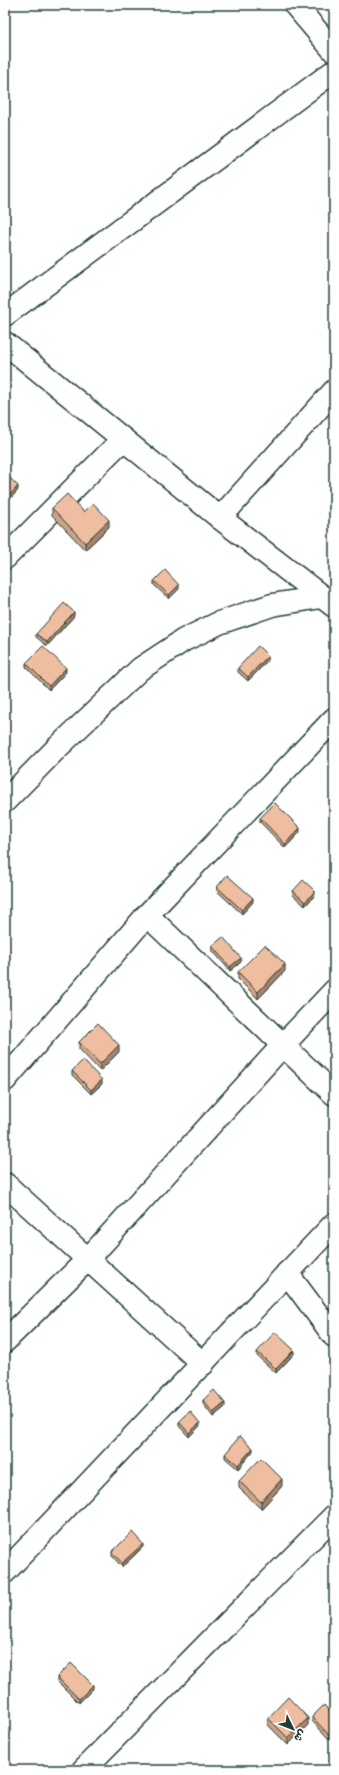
<svg xmlns="http://www.w3.org/2000/svg" width="339" height="1775" font-family="'Comic Neue','Playpen Sans Arabic',sans-serif">
	<style>
		.lines { fill: none; stroke-linecap: round; stroke-linejoin: round }
		.street-casing { stroke: #1f3d34; stroke-width: 25 }
		.secondary-casing { stroke: #1f3d34; stroke-width: 25 }
		.street { stroke: #fff; stroke-width: 22 }
		.secondary { stroke: #fff; stroke-width: 22 }
		.wall { fill: #cea38a; stroke: #1f3d34 }
		.shaded-wall { fill: #a78470; stroke: #1f3d34 }
		.building { fill: #efbda0; stroke: #1f3d34 }
	</style>
	<rect width="100%" height="100%" fill="#fff"/>
	<filter id="ink" filterUnits="userSpaceOnUse"><feTurbulence type="fractalNoise" baseFrequency=".025" numOctaves="2"/><feDisplacementMap in="SourceGraphic" scale="8" xChannelSelector="R" yChannelSelector="G"/><feConvolveMatrix kernelMatrix="1 2 1 2 8 2 1 2 1" color-interpolation-filters="sRGB"/></filter>
	<g filter="url(#ink)">
		<g class="lines">
			<defs>
				<g id="street">
					<polyline points="295,5 334,51"/>
					<polyline points="5,315 334,71"/>
					<polyline points="220,518 334,391"/>
					<polyline points="5,558 123,439"/>
					<polyline points="5,801 55,750 140,669 184,640 219,623 272,605 321,597"/>
					<polyline points="147,915 334,1094"/>
					<polyline points="5,1080 147,915 334,719"/>
					<polyline points="5,1184 203,1364"/>
					<polyline points="287,1273 334,1336"/>
					<polyline points="5,1341 89,1258 283,1045 334,991"/>
					<polyline points="5,1572 334,1224"/>
					<polyline points="83,1770 334,1516"/>
				</g>
				<polyline id="secondary" points="5,343 220,518 334,606"/>
			</defs>
			<use href="#street" class="street-casing"/>
			<use href="#secondary" class="secondary-casing"/>
			<use href="#street" class="street"/>
			<use href="#secondary" class="secondary"/>
		</g>
		<g class="wall">
			<polygon points="5,473 18,490 9,500 5,496"/>
			<polygon points="52,508 109,527 85,550 52,515"/>
			<polygon points="154,581 179,589 169,599 154,585"/>
			<polygon points="74,616 47,646 36,637 36,634"/>
			<polygon points="268,660 248,681 238,672 238,668"/>
			<polygon points="26,663 66,672 49,690 26,667"/>
			<polygon points="260,818 300,832 285,848 260,822"/>
			<polygon points="217,887 253,902 242,914 217,891"/>
			<polygon points="293,891 315,895 305,906 293,895"/>
			<polygon points="212,946 241,962 230,971 212,950"/>
			<polygon points="285,971 258,999 238,979 238,972"/>
			<polygon points="79,1042 119,1052 100,1071 79,1049"/>
			<polygon points="72,1071 102,1084 91,1094 72,1075"/>
			<polygon points="257,1352 294,1354 276,1373 257,1356"/>
			<polygon points="203,1400 225,1407 213,1417 203,1404"/>
			<polygon points="179,1422 200,1426 189,1437 179,1426"/>
			<polygon points="253,1451 238,1469 225,1458 225,1454"/>
			<polygon points="239,1481 282,1486 261,1509 239,1488"/>
			<polygon points="143,1547 122,1567 112,1556 112,1552"/>
			<polygon points="57,1677 93,1689 79,1703 57,1681"/>
			<polygon points="334,1716 334,1733 329,1739 312,1721 312,1717"/>
			<polygon points="268,1718 308,1725 288,1745 268,1725"/>
		</g>
		<g class="shaded-wall">
			<polygon points="18,486 18,490 9,500 9,496"/>
			<polygon points="109,520 109,527 85,550 85,543"/>
			<polygon points="179,585 179,589 169,599 169,595"/>
			<polygon points="74,612 74,616 47,646 47,642"/>
			<polygon points="268,656 268,660 248,681 248,677"/>
			<polygon points="66,668 66,672 49,690 49,686"/>
			<polygon points="300,828 300,832 285,848 285,844"/>
			<polygon points="315,891 315,895 305,906 305,902"/>
			<polygon points="253,898 253,902 242,914 242,910"/>
			<polygon points="241,958 241,962 230,971 230,967"/>
			<polygon points="285,964 285,971 258,999 258,992"/>
			<polygon points="119,1045 119,1052 100,1071 100,1064"/>
			<polygon points="102,1080 102,1084 91,1094 91,1090"/>
			<polygon points="294,1350 294,1354 276,1373 276,1369"/>
			<polygon points="225,1403 225,1407 213,1417 213,1413"/>
			<polygon points="200,1423 200,1426 189,1437 189,1433"/>
			<polygon points="253,1448 253,1451 238,1469 238,1465"/>
			<polygon points="282,1479 282,1486 261,1509 261,1502"/>
			<polygon points="143,1544 143,1547 122,1567 122,1563"/>
			<polygon points="93,1685 93,1689 79,1703 79,1699"/>
			<polygon points="308,1718 308,1725 288,1745 288,1738"/>
			<polygon points="334,1730 334,1733 329,1739 329,1735"/>
		</g>
		<g class="building">
			<polygon points="5,473 18,486 9,496 5,492"/>
			<polygon points="67,494 84,512 93,503 109,520 85,543 52,508"/>
			<polygon points="165,570 179,585 169,595 154,581"/>
			<polygon points="64,603 74,612 47,642 36,634"/>
			<polygon points="43,646 66,668 49,686 26,663"/>
			<polygon points="258,646 268,656 248,677 238,668"/>
			<polygon points="275,803 300,828 285,844 260,818"/>
			<polygon points="227,875 253,898 242,910 217,887"/>
			<polygon points="303,880 315,891 305,902 293,891"/>
			<polygon points="223,937 241,958 230,967 212,946"/>
			<polygon points="265,945 285,964 258,992 238,972"/>
			<polygon points="98,1023 119,1045 100,1064 79,1042"/>
			<polygon points="83,1060 102,1080 91,1090 72,1071"/>
			<polygon points="275,1332 294,1350 276,1369 257,1352"/>
			<polygon points="214,1390 225,1403 213,1413 203,1400"/>
			<polygon points="190,1411 200,1423 189,1433 179,1422"/>
			<polygon points="240,1436 253,1448 238,1465 225,1454"/>
			<polygon points="261,1458 282,1479 261,1502 239,1481"/>
			<polygon points="132,1532 143,1544 122,1563 112,1552"/>
			<polygon points="71,1663 93,1685 79,1699 57,1677"/>
			<polygon points="288,1697 308,1718 288,1738 268,1718"/>
			<polygon points="324,1705 334,1716 334,1730 329,1735 312,1717"/>
		</g>
	</g>
	<rect width="339" height="1775" fill="none" stroke="#fff" stroke-width="20"/>
	<rect x="10" y="10" width="319" height="1755" fill="none" stroke="#1f3d34" stroke-width="1.5" filter="url(#ink)"/>
	<g transform="translate(293 1729) rotate(133)" stroke="#ffffff" stroke-width="3" paint-order="stroke">
	<path d="M0-3L7 15L0 10L-7 15Z" fill="#1f3d34"/>
	<text y="-6" font-size="11" font-weight="bold" text-anchor="middle" fill="#1f3d34">ش</text>
	</g>
</svg>
